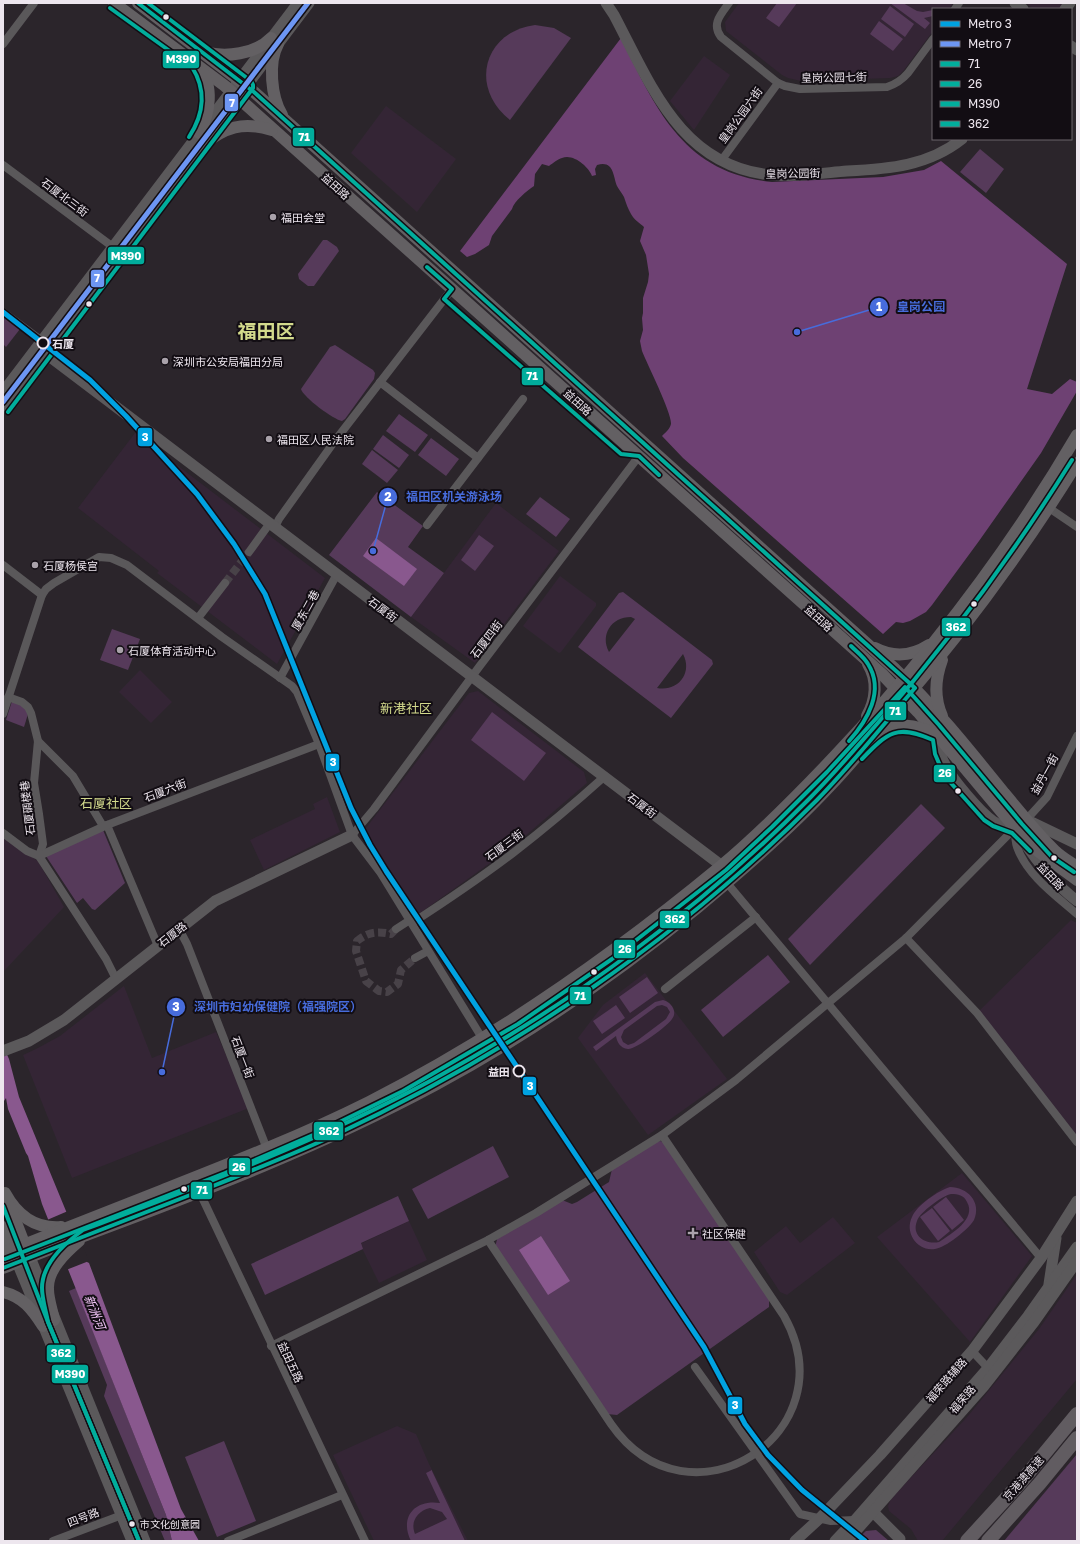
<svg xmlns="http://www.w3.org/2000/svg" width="1080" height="1544" font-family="'Golos Text','Noto Sans SC',sans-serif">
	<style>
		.built { fill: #342535 }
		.green { fill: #563a5a; fill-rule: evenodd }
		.forest { fill: #6e4173 }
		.water { fill: #89588e }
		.pier { fill: #2b252b }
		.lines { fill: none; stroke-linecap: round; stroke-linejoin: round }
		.street-tunnel { stroke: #484248; stroke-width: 8; stroke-dasharray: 8 4; stroke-linecap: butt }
		.street { stroke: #5a585a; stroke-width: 8 }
		.secondary { stroke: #5b595b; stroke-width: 11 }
		.primary { stroke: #636063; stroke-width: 12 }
		.highway { stroke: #615c61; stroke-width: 14 }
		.bus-1-casing { stroke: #120d13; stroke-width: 7 }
		.bus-2-casing { stroke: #120d13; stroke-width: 7 }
		.bus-3-casing { stroke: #120d13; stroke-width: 7 }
		.bus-4-casing { stroke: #120d13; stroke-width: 7 }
		.bus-1 { stroke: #01ad9c; stroke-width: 4 }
		.bus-2 { stroke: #01ad9c; stroke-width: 4 }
		.bus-3 { stroke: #01ad9c; stroke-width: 4 }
		.bus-4 { stroke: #01ad9c; stroke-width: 4 }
		.metro-1-casing { stroke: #120d13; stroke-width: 8 }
		.metro-2-casing { stroke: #120d13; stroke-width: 8 }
		.metro-1 { stroke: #00a2e1; stroke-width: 5 }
		.metro-2 { stroke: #6d96f3; stroke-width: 5 }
		.bus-dot { fill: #ede6ee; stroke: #120d13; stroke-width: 1.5 }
		.poi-dot { fill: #a9a2aa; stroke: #120d13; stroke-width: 1.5 }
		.stop-dot { fill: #120d13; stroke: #ede6ee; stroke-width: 2 }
		.labels { text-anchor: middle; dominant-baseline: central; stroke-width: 4; stroke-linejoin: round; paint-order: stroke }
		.bus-label { font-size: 10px; fill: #ede6ee; stroke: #120d13; text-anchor: start }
		.street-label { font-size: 11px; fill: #ede6ee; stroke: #120d13 }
		.poi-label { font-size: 11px; fill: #ede6ee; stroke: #120d13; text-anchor: start }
		.stop-label { font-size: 11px; font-weight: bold; fill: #ede6ee; stroke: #120d13; text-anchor: start }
		.water-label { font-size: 12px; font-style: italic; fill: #f4c7f9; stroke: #120d13 }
		.quarter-label { font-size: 13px; fill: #d3da8c; stroke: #120d13 }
		.town-label { font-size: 19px; font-weight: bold; fill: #d3da8c; stroke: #120d13 }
		.leader { fill: none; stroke: #476cdc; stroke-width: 1.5 }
		.callout-dot { fill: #476cdc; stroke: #120d13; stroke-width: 1.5 }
		.mark-label { font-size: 12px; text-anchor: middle; font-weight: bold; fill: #fff }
		.callout-label { font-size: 12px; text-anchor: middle; font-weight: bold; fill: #476cdc; stroke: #120d13; stroke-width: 4; stroke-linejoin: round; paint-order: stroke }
		.line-badge { stroke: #120d13; stroke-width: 1.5 }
		.badge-label { font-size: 11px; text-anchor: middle; font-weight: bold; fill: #fff }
	</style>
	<rect width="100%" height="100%" fill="#2b252b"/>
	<g class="built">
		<polygon points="739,3 953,3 949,9 933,9 933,31 904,70 898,76 890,78 801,81 788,78 782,75 726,31 725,22"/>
		<polygon points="1026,3 1064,3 1060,9 1033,9"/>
		<polygon points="704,56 730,75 694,130 670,101"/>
		<polygon points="386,106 456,159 417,212 351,153"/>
		<polygon points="135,433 325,578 277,664 157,573 159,571 78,508"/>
		<polygon points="496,503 559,551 475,663 411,617"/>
		<polygon points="560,576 596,603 596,606 561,652 559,653 523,626"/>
		<polygon points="140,670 172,702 151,723 119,692"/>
		<polygon points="478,691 584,772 587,783 511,848 416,916 363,832 469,693"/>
		<polygon points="327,797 340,832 264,870 250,840 315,809 313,804"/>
		<polygon points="3,836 38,861 64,907 3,972"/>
		<polygon points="1071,920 1077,923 1077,1142 977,1013"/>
		<polygon points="645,973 727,1079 648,1135 578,1038 603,1005"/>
		<polygon points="124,986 152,1058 216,1032 249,1108 72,1178 23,1055 36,1049 60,1036"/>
		<polygon points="962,1173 1032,1256 970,1342 877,1237"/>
		<polygon points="833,1217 855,1243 787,1295 780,1292 754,1252 786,1226 800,1243"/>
		<polygon points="409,1221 427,1260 379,1283 360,1244"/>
		<polygon points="1077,1274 1077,1379 942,1541 918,1541 911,1529 889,1511 888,1506 891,1499 968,1416 1039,1329"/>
		<polygon points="397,1426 416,1434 429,1464 468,1541 374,1541 333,1455"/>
	</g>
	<g class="green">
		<polygon points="777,3 797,3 779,27 766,18"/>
		<polygon points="890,3 903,3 917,11 923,12 933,10 933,16 924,18 930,23 925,29"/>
		<polygon points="890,6 914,24 905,37 881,19"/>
		<polygon points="879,21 903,39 893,51 870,34"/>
		<path d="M535,25L554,28L571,38L510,120C469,88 483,32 535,25Z"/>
		<polygon points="980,149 1004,169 986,193 960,172"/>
		<polygon points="323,240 327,240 337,247 339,251 314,286 308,286 299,279 298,274"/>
		<polygon points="3,316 20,329 6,347 3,344"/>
		<path d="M335,345L373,370L375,373L374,379L345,419L342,421C334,420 303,397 301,389L330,347Z"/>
		<polygon points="399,414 428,435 415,452 386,431"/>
		<polygon points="383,435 409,455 399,468 373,449"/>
		<polygon points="431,438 459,459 446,476 418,455"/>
		<polygon points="372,450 398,470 387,483 362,464"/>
		<polygon points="377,492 423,526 408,547 444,573 411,617 329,555"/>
		<polygon points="540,497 570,519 556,537 526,514"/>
		<polygon points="479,535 494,546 475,571 461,560"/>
		<path d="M623,592L712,660L713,664L671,718L578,647L619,593ZM631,617L635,619L609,652C600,635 611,617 631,617ZM683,654C693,673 678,692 657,688Z"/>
		<polygon points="112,629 140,639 128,670 100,660"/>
		<polygon points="12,701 23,705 28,714 24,727 6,720"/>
		<polygon points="492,712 546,753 524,781 471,740"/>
		<polygon points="921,804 945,828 810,965 788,939"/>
		<polygon points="103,830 125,883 95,910 92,909 83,898 77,903 46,856"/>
		<polygon points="768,955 790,982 723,1037 701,1010"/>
		<polygon points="647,977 658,993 630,1013 619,997"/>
		<path d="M663,1000C671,1002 678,1011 672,1019C668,1026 635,1050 628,1049C620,1048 617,1042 616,1036L596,1051L593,1047L655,1002ZM662,1005L667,1007L670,1012L666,1019L634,1043L628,1045L623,1042L621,1037L624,1030L657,1006Z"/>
		<polygon points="616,1005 625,1018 602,1034 593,1021"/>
		<polygon points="660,1141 666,1143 769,1296 769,1307 617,1415 607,1414 495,1247 498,1236 562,1200 572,1204 577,1202 609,1182 612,1169 657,1142"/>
		<polygon points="493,1146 509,1177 428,1219 412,1189"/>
		<path d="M950,1187C967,1187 982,1202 974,1220C969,1229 945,1248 935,1249C918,1252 904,1233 912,1217C916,1206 939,1190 950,1187ZM951,1194C958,1194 964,1195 967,1202C977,1219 951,1234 939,1242C926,1245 911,1236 917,1221C920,1212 942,1196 951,1194Z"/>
		<polygon points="398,1196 409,1221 361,1243 363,1249 265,1295 251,1264"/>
		<polygon points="946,1197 964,1220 952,1230 933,1207"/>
		<polygon points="932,1208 950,1231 938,1241 920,1217"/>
		<polygon points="76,1288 166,1515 172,1541 165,1541 104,1396 107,1385 69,1291"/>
		<polygon points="224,1441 256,1521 217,1537 185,1457"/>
		<polygon points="1077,1454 1077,1541 1004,1541"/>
		<path d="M432,1470V1471L465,1541H411C399,1517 415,1499 440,1503L426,1473ZM430,1508L442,1512L447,1519L415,1534C410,1522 417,1511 430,1508Z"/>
		<polygon points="876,1530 889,1541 855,1541 866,1531"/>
	</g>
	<path class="forest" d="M621,38C656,109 683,173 772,182L883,177L924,170L941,161L1067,264L1027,389L1052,394L1070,379L1077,382V391L1041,453L979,541L932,605L926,612L910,621L903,623L896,622L883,634L683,458L662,436C665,433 670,429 671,424C672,413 647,364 642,351L640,341L643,330L642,318L643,313V298L648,282L649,274L646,255L640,241L644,227C640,223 634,220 631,214C628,209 626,203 624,197C622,193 619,190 617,186C613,176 614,160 597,165L595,169L596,175L592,176C589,167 573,153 562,158C558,159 553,163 549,166L542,164L535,174L534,186C527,191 514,201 512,209L492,236L489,245L475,254L467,257L460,251Z"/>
	<g class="water">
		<polygon points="376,538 417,569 404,586 363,556"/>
		<polygon points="3,1046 9,1059 19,1097 87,1262 89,1263 181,1509 199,1541 172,1541 166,1515 42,1204 28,1156 26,1153 8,1109 6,1098 4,1101 3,1100"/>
		<polygon points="541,1236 570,1281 548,1295 519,1250"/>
	</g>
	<polygon class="pier" points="68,1211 89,1261 66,1270 47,1220"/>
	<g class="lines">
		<g class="street-tunnel">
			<polyline points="225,583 249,552"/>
			<path d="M396,929L391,934C377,931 368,932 357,941L356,951L366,981L379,991L387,992L398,984L401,970L415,958"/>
		</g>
		<g class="street">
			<path d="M729,3C721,14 711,24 721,37L778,83L785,86L800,89L887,87C896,84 902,80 908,73L933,39"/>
			<polyline points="955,9 959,3"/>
			<polyline points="3,44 34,3"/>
			<polyline points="721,161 778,83"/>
			<polyline points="3,165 113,247"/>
			<polyline points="3,312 42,341"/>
			<polyline points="380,382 478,458"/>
			<polyline points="1049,508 1077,527"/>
			<polyline points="427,525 523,399"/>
			<polyline points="276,528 277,523 279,519 334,442 452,289"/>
			<polyline points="249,552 270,523"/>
			<polyline points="3,565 42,595"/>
			<polyline points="198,618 225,583"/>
			<polyline points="280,678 337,574"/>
			<polyline points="8,697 22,702 28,707 31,713 38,741 34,783 39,814 43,844 39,856 106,959 116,979"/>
			<polyline points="3,714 42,595 46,589 54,583 99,557 111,558 127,565 222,637 292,686 297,692 319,744 352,835 380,872 482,1038"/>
			<path d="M939,738C940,748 942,757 947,765C954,779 981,811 994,820C1000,824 1007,826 1014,828"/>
			<polyline points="38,741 73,776 103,826"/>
			<polyline points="1026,820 1047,797 1077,736"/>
			<polyline points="107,825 158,946"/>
			<path d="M1015,828C1015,834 1015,841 1017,847C1027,875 1055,895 1077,914"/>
			<polyline points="3,833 27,851 39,856 107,825 319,744"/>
			<polyline points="352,835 374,809 479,667 639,456"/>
			<polyline points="727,883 1041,1258"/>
			<path d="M412,923C446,901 480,878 513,853C544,829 575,803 605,776"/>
			<polyline points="179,929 187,944 267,1149"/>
			<polyline points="396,929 410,920"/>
			<polyline points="906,938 977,1013 1077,1142"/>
			<polyline points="415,958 428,951"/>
			<polyline points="665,989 756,917"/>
			<polyline points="199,1191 365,1541"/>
			<path d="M488,1240L611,1424C689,1536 850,1433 784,1316L662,1135"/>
			<polyline points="271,1346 488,1240 536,1213 662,1135 736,1080 906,938 1015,828"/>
			<polyline points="972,1351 988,1368"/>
			<polyline points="695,1367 800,1514 831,1521 855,1520"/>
			<polyline points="53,1541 122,1515"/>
			<polyline points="228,1541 342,1495"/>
		</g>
		<g class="secondary">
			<path d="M606,3L614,15C651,85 681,167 772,175C796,177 823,173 847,171C889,169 928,166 962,139"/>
			<polyline points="1015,3 1023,9"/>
			<polyline points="1065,9 1070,3"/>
			<polyline points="1071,46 1077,50"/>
			<polyline points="45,353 722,866"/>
			<polyline points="3,392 298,3"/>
			<polyline points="3,408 309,3"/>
			<polyline points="1027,820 1077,844"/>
			<path d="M1023,840C1038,863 1055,884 1077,901"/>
			<polyline points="3,1051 29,1041 64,1020 215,901 352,835"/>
			<polyline points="30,1257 145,1541"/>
			<polyline points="17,1262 132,1541"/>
			<polyline points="1049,1284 1056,1238"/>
			<polyline points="869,1508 900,1539"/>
			<polyline points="795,1541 819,1519 880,1455 972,1351 1041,1258 1077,1201"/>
			<polyline points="835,1541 855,1520 988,1368 1028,1316 1077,1247"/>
			<polyline points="847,1541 984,1386 1034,1322 1077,1261"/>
		</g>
		<g class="primary">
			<polyline points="114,3 225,86 882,674 918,712 1015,828 1039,852 1077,880"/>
			<path d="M138,3L254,92L895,669C935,707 970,751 1004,793C1021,813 1036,833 1055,851C1061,857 1070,862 1077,867"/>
			<path d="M278,44C268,62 271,97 282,115"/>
			<path d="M205,52C225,58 256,54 271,38"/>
			<path d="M199,67C214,86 210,113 199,133"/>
			<path d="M201,146C225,127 243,121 272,130"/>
			<path d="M875,648C894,658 912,656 929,645"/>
			<path d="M942,660C935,679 934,698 942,716"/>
			<path d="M867,716C876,700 878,680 868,664"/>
			<path d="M878,734C897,721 916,725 935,734"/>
			<path d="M5,1193C17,1215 35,1229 61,1227"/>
			<polyline points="10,1207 27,1251"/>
			<polyline points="3,1227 14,1256"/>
			<path d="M3,1253C55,1233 107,1212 158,1192C229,1164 301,1136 369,1102C495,1038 611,957 720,867C761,833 799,794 835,756C927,658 1009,551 1077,435"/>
			<path d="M3,1268C31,1257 58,1245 86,1235C205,1191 323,1145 435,1085C528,1035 616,974 698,907C744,869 789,830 830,786C852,763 872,738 893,713C961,634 1022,552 1077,463"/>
			<path d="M3,1292C23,1297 32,1309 43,1326"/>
			<path d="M54,1320C52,1310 48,1299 48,1289C47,1270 65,1253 79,1241"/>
		</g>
		<g class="highway">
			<polyline points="967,1541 1021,1482 1077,1414"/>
			<polyline points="988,1541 1040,1483 1077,1438"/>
		</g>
		<defs>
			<g id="bus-1">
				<polyline points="427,267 452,289 444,299 621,454 639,456 659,475"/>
				<path d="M849,741C867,721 885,691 868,664C864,657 857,652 851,646"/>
				<path d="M3,1268C71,1241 140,1215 208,1188C251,1171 294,1154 335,1135C513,1052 679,939 817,800C852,764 883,725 915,688L254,92L138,3"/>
			</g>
			<g id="bus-2">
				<path d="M862,759C888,732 897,724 933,740L935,754L941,768L950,782L984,820L993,826L1012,833L1030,851"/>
				<polyline points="5,1259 225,1173 313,1135 403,1091 518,1024 612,959 726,870 772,827 827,772 905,687 939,725 1022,824 1052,857 1074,872"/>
			</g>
			<g id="bus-3">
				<path d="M110,8L192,67C207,91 204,114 189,137"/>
				<polyline points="8,412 253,88 253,85 251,81 148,3"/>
				<polyline points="3,1206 48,1322 139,1541"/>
			</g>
			<path id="bus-4" d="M139,1541L48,1322C46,1311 42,1299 42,1288C42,1264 65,1243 83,1230C202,1185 321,1140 432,1080C567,1007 700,909 808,800C832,776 854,750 877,724C949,641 1014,553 1072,460"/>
		</defs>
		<use href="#bus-1" class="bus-1-casing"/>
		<use href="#bus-2" class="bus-2-casing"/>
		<use href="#bus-3" class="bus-3-casing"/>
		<use href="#bus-4" class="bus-4-casing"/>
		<use href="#bus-1" class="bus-1"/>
		<use href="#bus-2" class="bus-2"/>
		<use href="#bus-3" class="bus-3"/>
		<use href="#bus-4" class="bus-4"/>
		<defs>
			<polyline id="metro-1" points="3,312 90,380 126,416 197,494 234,544 265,594 351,808 370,845 386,871 704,1347 745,1424 768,1455 802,1490 865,1541"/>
			<polyline id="metro-2" points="3,402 308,3"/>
		</defs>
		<use href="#metro-1" class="metro-1-casing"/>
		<use href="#metro-2" class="metro-2-casing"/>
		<use href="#metro-1" class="metro-1"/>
		<use href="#metro-2" class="metro-2"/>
	</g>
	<g class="bus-dot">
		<circle cx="166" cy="17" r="3.5"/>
		<circle cx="89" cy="304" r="3.5"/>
		<circle cx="974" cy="604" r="3.5"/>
		<circle cx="958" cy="791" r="3.5"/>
		<circle cx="1054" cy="858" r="3.5"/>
		<circle cx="594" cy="972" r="3.5"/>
		<circle cx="184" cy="1189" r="3.5"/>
		<circle cx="132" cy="1524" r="3.5"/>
	</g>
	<g class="poi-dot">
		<circle cx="273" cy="217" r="4"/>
		<circle cx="165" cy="361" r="4"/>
		<circle cx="269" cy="439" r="4"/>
		<circle cx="35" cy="565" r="4"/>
		<circle cx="120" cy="650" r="4"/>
		<path d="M691 1227h4v4h4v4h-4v4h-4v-4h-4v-4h4z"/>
	</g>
	<g class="stop-dot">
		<circle cx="43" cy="343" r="5.5"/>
		<circle cx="519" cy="1071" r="5.5"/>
	</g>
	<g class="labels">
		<g class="bus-label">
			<text x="140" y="1524">市文化创意园</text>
		</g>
		<g class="street-label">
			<text transform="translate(834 77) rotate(-1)">皇岗公园七街</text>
			<text transform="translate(740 115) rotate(-54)">皇岗公园六街</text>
			<text transform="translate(793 173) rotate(-1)">皇岗公园街</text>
			<text transform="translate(336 186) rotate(42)">益田路</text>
			<text transform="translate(65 197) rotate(37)">石厦北三街</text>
			<text transform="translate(578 402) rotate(42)">益田路</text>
			<text transform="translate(383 609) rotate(37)">石厦街</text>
			<text transform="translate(305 610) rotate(-61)">厦东二巷</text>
			<text transform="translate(819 618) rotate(42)">益田路</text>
			<text transform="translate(486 639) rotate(-53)">石厦四街</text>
			<text transform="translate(1044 774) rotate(-61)">益丹一街</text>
			<text transform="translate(165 790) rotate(-21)">石厦六街</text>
			<text transform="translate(642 805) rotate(37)">石厦街</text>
			<text transform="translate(27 808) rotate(-97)">石厦碉楼巷</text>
			<text transform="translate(504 845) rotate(-37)">石厦三街</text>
			<text transform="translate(1051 876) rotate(47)">益田路</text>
			<text transform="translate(172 934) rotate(-38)">石厦路</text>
			<text transform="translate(243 1057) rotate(69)">石厦一街</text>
			<text transform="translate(291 1362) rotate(65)">益田五路</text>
			<text transform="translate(946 1380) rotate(-49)">福荣路辅路</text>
			<text transform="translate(962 1399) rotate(-49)">福荣路</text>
			<text transform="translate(1023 1478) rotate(-49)">京港澳高速</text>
			<text transform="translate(83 1517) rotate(-21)">四号路</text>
		</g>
		<g class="poi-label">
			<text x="281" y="217">福田会堂</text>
			<text x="173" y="361">深圳市公安局福田分局</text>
			<text x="277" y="439">福田区人民法院</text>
			<text x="43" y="565">石厦杨侯宫</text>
			<text x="128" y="650">石厦体育活动中心</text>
			<text x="702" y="1233">社区保健</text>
		</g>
		<g class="stop-label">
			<text x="52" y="343">石厦</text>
			<text x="510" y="1071" text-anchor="end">益田</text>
		</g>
		<g class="water-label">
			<text transform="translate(95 1312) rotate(68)">新洲河</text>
		</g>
		<g class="quarter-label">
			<text x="406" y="708">新港社区</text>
			<text x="106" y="803">石厦社区</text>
		</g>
		<g class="town-label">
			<text x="266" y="330">福田区</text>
		</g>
	</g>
	<path class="leader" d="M797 332L879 307M373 551L388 497M162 1072L176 1007"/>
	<g class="callout-dot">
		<circle cx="797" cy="332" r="4"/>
		<circle cx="373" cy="551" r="4"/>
		<circle cx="162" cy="1072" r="4"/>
		<circle cx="879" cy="307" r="10"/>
		<circle cx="388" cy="497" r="10"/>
		<circle cx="176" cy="1007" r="10"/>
	</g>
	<g class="mark-label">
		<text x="879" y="311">1</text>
		<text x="388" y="501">2</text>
		<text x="176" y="1011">3</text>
	</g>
	<g class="callout-label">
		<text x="921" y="311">皇岗公园</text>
		<text x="454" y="501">福田区机关游泳场</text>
		<text x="278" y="1011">深圳市妇幼保健院（福强院区）</text>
	</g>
	<g class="line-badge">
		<rect x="162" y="50" width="38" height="19" rx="4" fill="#01ad9c"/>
		<rect x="224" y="93" width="15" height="19" rx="4" fill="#6d96f3"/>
		<rect x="292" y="127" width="23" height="20" rx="4" fill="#01ad9c"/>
		<rect x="107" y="246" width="38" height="19" rx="4" fill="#01ad9c"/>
		<rect x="90" y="269" width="15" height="19" rx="4" fill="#6d96f3"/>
		<rect x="521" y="367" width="23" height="19" rx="4" fill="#01ad9c"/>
		<rect x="137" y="427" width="16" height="20" rx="4" fill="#00a2e1"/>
		<rect x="941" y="617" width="30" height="20" rx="4" fill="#01ad9c"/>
		<rect x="884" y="701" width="23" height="20" rx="4" fill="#01ad9c"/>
		<rect x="325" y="753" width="15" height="19" rx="4" fill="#00a2e1"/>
		<rect x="933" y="764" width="23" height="19" rx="4" fill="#01ad9c"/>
		<rect x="659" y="910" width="31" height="19" rx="4" fill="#01ad9c"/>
		<rect x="613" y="939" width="23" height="20" rx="4" fill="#01ad9c"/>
		<rect x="569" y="986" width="23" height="19" rx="4" fill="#01ad9c"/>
		<rect x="522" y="1076" width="15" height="20" rx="4" fill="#00a2e1"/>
		<rect x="313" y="1121" width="31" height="20" rx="4" fill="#01ad9c"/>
		<rect x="228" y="1157" width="23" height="19" rx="4" fill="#01ad9c"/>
		<rect x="190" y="1181" width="23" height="19" rx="4" fill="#01ad9c"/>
		<rect x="46" y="1344" width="30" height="19" rx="4" fill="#01ad9c"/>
		<rect x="51" y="1364" width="38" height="20" rx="4" fill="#01ad9c"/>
		<rect x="727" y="1396" width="16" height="19" rx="4" fill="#00a2e1"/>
	</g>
	<g class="badge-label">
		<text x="181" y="63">M390</text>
		<text x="232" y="107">7</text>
		<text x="304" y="141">71</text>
		<text x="126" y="260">M390</text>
		<text x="97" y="282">7</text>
		<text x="532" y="380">71</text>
		<text x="145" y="441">3</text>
		<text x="956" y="631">362</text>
		<text x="895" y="715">71</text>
		<text x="333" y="766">3</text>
		<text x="945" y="777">26</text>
		<text x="675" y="923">362</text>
		<text x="625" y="953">26</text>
		<text x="580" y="1000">71</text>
		<text x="530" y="1090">3</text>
		<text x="329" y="1135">362</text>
		<text x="239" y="1171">26</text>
		<text x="202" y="1194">71</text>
		<text x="61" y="1357">362</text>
		<text x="70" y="1378">M390</text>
		<text x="735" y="1409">3</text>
	</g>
	<rect width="1080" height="1544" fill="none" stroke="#ede6ee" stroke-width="8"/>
	<rect x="932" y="8" width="140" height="132" fill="#120d13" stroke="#6a646b"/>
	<rect x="940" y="21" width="20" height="6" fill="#00a2e1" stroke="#6a646b"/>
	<text x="968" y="28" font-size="12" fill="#ede6ee">Metro 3</text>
	<rect x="940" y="41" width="20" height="6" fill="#6d96f3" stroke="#6a646b"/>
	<text x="968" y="48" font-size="12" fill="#ede6ee">Metro 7</text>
	<rect x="940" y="61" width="20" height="6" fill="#01ad9c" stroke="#6a646b"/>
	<text x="968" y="68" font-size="12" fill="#ede6ee">71</text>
	<rect x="940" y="81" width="20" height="6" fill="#01ad9c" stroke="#6a646b"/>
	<text x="968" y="88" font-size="12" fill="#ede6ee">26</text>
	<rect x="940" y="101" width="20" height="6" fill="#01ad9c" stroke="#6a646b"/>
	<text x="968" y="108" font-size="12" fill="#ede6ee">M390</text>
	<rect x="940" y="121" width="20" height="6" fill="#01ad9c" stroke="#6a646b"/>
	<text x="968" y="128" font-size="12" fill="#ede6ee">362</text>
</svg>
